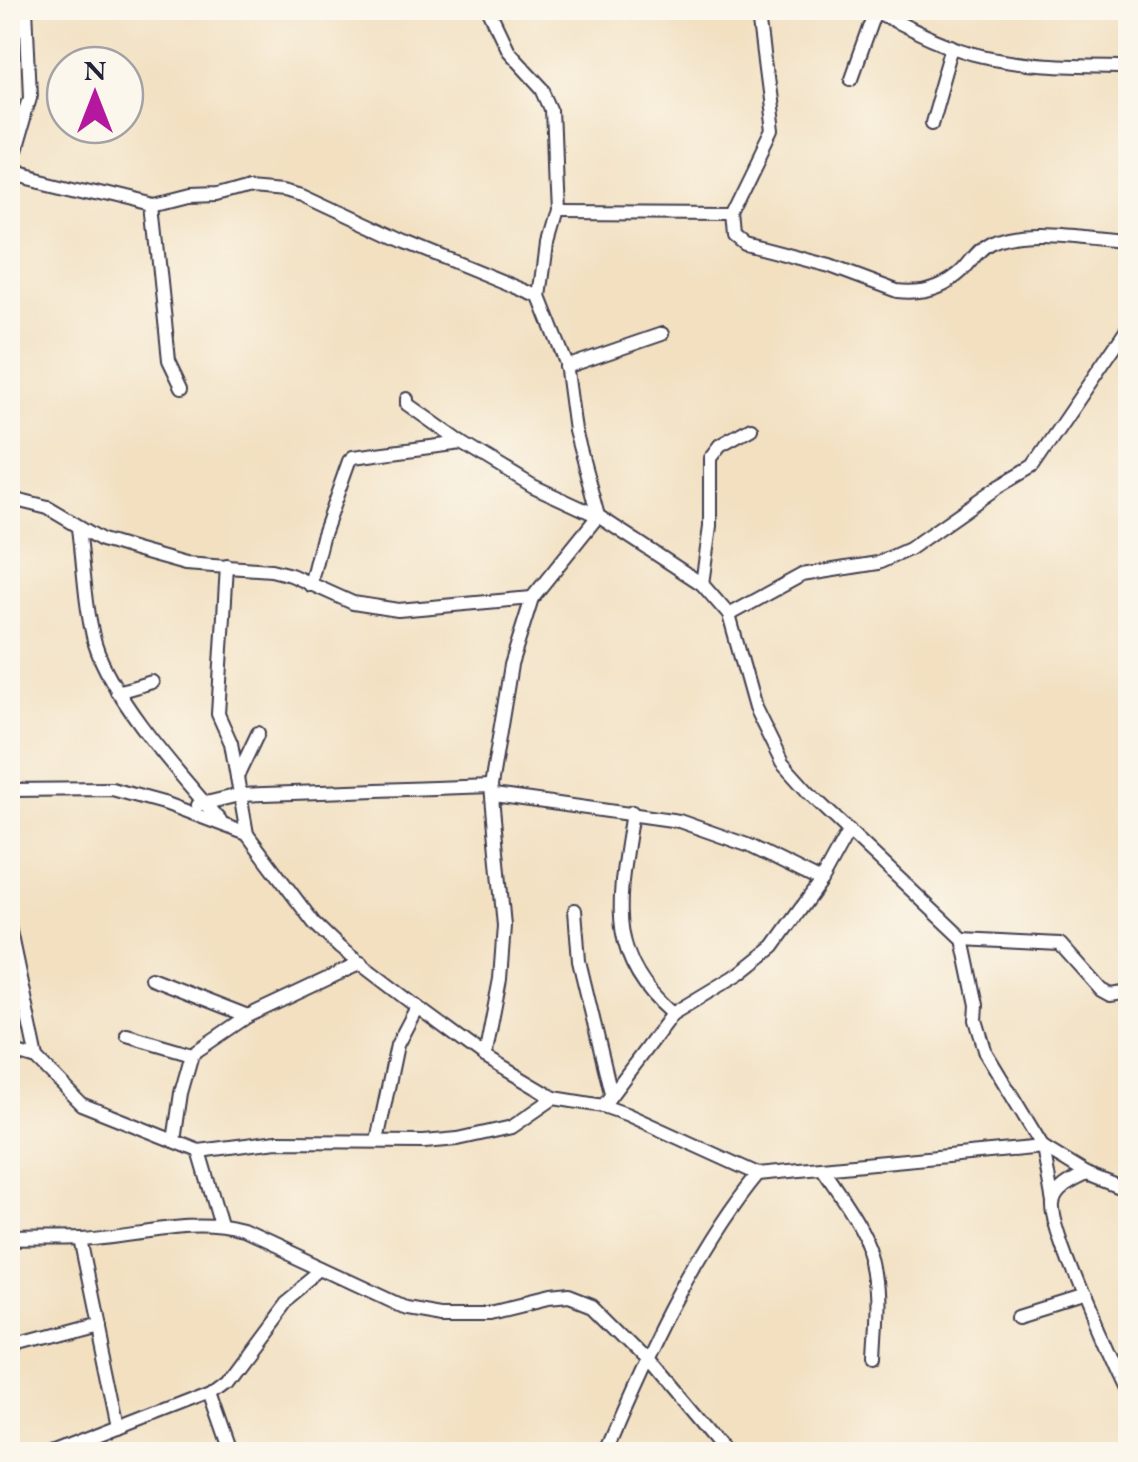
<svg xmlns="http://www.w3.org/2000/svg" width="1138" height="1462" font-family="'EB Garamond',serif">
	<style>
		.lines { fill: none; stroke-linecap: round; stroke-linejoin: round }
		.street-casing { stroke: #413e4f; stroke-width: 16 }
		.street { stroke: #fff; stroke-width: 12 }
	</style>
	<rect width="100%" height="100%" fill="#fbf7ec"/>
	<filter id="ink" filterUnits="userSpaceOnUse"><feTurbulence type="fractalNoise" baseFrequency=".01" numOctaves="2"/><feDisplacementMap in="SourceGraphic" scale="20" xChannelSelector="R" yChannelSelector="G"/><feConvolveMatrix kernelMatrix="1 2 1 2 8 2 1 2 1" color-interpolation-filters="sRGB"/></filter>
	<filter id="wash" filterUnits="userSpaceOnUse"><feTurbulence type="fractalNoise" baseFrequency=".0048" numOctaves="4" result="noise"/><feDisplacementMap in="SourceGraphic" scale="40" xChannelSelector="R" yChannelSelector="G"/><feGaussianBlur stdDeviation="2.25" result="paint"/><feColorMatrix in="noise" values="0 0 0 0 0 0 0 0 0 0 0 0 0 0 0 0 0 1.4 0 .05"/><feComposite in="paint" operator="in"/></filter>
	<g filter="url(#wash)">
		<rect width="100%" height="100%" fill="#f2e0c1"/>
	</g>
	<g filter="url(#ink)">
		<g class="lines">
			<defs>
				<g id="street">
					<polyline points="488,8 508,50 543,88 552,108 556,213 547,244 540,297 566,363 575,431 598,516"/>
					<path d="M869,8C906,26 943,47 983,56C1031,67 1082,66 1130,67"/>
					<polyline points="851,78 875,11"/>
					<polyline points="930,123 952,46"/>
					<polyline points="9,170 153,205 188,196 216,195 248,186 283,189 303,194 406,242 540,297"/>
					<polyline points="8,171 30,95 26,8"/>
					<polyline points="153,205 169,360 182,387"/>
					<polyline points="556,213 733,214 773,132 757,8"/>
					<path d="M733,214L735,236L745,244L830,266L897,291C922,294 944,288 962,271C971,262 978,249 990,243C1025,225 1092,239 1130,242"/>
					<polyline points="566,367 662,334"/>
					<polyline points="407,399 407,404 462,443"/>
					<polyline points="8,476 10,498"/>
					<polyline points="8,498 48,508 102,540 135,550 185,564 271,570 291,575 353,603 398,610 532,598"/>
					<path d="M79,528C84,566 85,607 95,644C113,701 180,774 220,821"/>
					<polyline points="227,566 218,714 231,743 237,777"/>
					<polyline points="702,584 710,527 710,458 720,445 751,428"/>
					<polyline points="310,585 322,537 349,461 353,457 462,443 533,486 598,516 702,584 729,615 755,708 782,763 809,793 963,939 977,1005 976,1020 986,1053 1043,1147 1087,1174 1130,1191"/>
					<polyline points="729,615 802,575 878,563 909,549 999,486 1033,466 1130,324"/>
					<polyline points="117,692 152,682"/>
					<polyline points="8,790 112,789 167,804 247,834 314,923 340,948 417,1007 485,1057 554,1098 603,1106 626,1114 758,1174 1043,1147 1053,1203"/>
					<polyline points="494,795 679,821 750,846 821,881"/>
					<polyline points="198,805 239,795 491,786"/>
					<path d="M632,812C620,894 602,953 672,1014"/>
					<polyline points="247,834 237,777 258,733"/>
					<polyline points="575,910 579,961 611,1093"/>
					<polyline points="8,922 37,1059"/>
					<polyline points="963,939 1060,944 1101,990 1110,995 1130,992"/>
					<polyline points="151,978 248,1016"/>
					<polyline points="127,1035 192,1054"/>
					<polyline points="8,1050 37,1059 81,1104 199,1151 277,1141 424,1142 458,1139 512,1127 554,1098"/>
					<polyline points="485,1057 500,979 504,926 491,786 511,665 532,598 598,516"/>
					<polyline points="603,1106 672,1014 740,973 774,946 821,881 849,830"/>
					<polyline points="174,1141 181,1093 192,1054 248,1016 361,963"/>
					<polyline points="377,1141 397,1045 417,1007"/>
					<polyline points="199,1151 221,1226"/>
					<path d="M823,1169C844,1201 871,1235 877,1274C882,1302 878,1333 877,1361"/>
					<path d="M1087,1174C1075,1180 1055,1188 1053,1204C1050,1229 1115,1374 1130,1402"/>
					<polyline points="79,1239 118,1427"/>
					<path d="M8,1240C31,1239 55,1240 79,1239C134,1237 189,1217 244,1232L405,1307L440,1313H491L548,1299L569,1297L592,1306L645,1359L725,1454"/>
					<polyline points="1020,1318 1084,1298"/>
					<polyline points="8,1349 97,1325"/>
					<polyline points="8,1370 17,1347"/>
					<polyline points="210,1391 232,1454"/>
					<polyline points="51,1453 210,1391 226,1379 284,1301 323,1269"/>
					<path d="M605,1454C644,1362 694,1252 758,1174"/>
				</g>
			</defs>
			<use href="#street" class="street-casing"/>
			<use href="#street" class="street"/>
		</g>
	</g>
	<rect width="1138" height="1462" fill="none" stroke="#fbf7ec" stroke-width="40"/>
	<g transform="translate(95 95)"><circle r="48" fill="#fbf7ec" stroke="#a4a2a5" stroke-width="2.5"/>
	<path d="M0-8L18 38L0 25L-18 38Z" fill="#b5179e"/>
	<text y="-15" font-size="28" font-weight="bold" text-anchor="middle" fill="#22223b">N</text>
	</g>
</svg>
